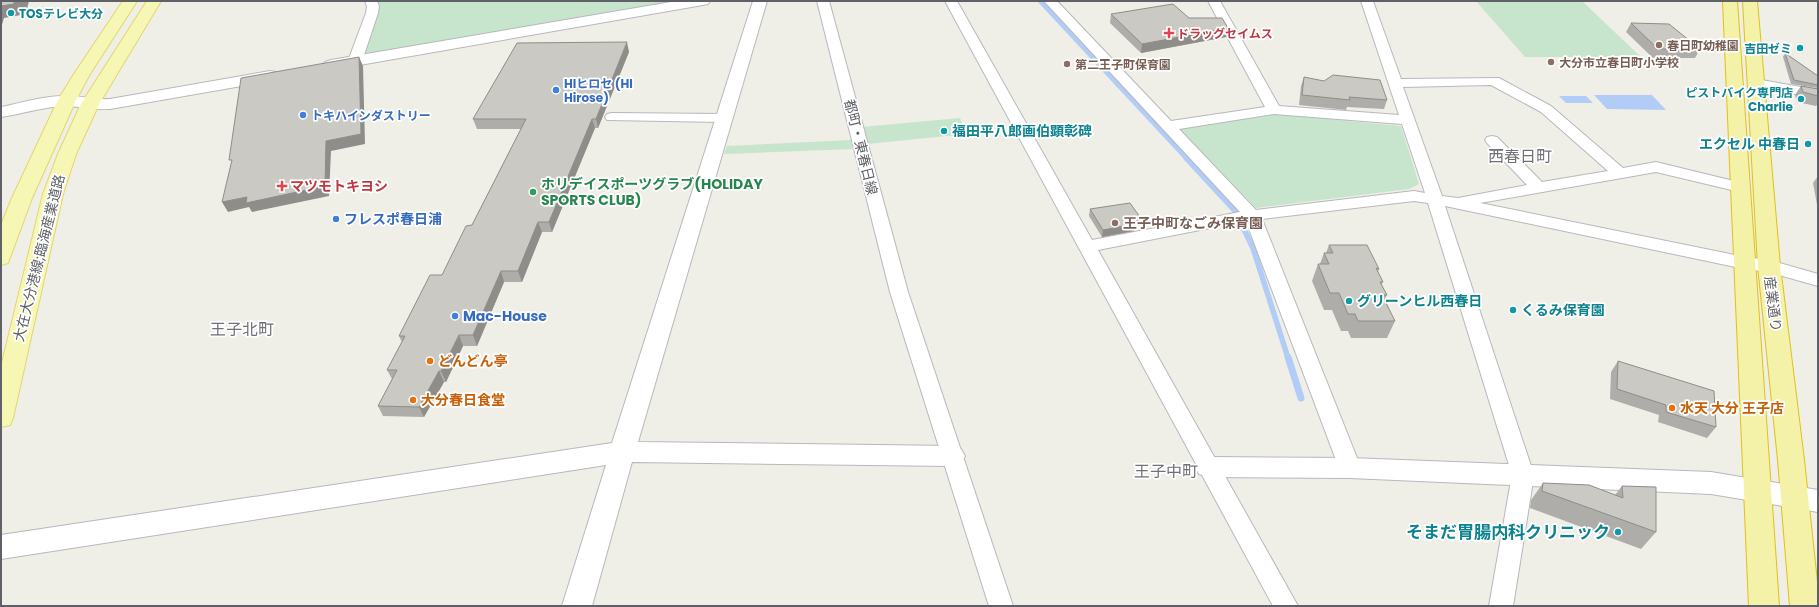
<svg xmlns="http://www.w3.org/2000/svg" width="1819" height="607" font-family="Poppins,'Noto Sans JP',sans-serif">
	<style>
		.green { fill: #c7e4cc }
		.water { fill: #b0ccf7 }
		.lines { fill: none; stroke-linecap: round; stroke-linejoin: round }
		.stream-far2 { stroke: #b0ccf7; stroke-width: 4.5 }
		.stream-far1 { stroke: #b0ccf7; stroke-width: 5.5 }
		.stream { stroke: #b0ccf7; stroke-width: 7 }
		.minor-casing { stroke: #b7b8bc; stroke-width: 2 }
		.tertiary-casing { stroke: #b7b8bc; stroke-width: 2 }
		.primary-casing { stroke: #e4d66c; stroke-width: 2 }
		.trunk-casing { stroke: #dfc118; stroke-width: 2 }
		.minor { fill: #fff; fill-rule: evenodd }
		.tertiary { fill: #fff; fill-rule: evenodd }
		.primary { fill: #f7f7b5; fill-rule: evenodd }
		.trunk { fill: #f4f1a8; fill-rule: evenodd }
		.wall { fill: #afada9 }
		.shaded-wall { fill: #8e8d89 }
		.building { fill: #cbc9c4; stroke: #8e8d89 }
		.culture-dot { fill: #0f9aa8; stroke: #fff; stroke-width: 1.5 }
		.health-dot { fill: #e0444e; stroke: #fff; stroke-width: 1.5 }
		.education-dot { fill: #8d6e63; stroke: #fff; stroke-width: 1.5 }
		.shop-dot { fill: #3f7fe0; stroke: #fff; stroke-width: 1.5 }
		.leisure-dot { fill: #2e9e5b; stroke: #fff; stroke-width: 1.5 }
		.food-dot { fill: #e8710a; stroke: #fff; stroke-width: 1.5 }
		.labels { text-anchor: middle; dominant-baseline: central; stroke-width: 3.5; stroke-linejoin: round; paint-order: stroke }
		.far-culture-label { font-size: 12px; font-weight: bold; fill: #0d838f; stroke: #fff; text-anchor: end }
		.far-health-label { font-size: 12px; font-weight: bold; fill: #be3a42; stroke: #fff; text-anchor: start }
		.far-education-label { font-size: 12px; font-weight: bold; fill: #785e54; stroke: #fff; text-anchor: start }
		.far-shop-label { font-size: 12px; font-weight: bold; fill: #366cbe; stroke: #fff; text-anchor: start }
		.culture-label { font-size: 14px; font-weight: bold; fill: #0d838f; stroke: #fff; text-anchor: start }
		.street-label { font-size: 14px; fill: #5f6166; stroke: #fff }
		.leisure-label { font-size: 14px; font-weight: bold; fill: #27864d; stroke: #fff; text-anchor: start }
		.health-label { font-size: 14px; font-weight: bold; fill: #be3a42; stroke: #fff; text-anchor: start }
		.shop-label { font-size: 14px; font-weight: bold; fill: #366cbe; stroke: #fff; text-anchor: start }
		.education-label { font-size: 14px; font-weight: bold; fill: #785e54; stroke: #fff; text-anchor: start }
		.food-label { font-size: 14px; font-weight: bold; fill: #c56008; stroke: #fff; text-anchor: start }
		.quarter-label { font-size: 16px; fill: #707278; stroke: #fff }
		.near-culture-label { font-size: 17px; font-weight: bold; fill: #0d838f; stroke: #fff; text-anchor: end }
	</style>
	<rect width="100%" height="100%" fill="#efefe7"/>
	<g class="green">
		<polygon points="376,1 677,1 362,55"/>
		<polygon points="1476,1 1583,2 1641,57 1525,57"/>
		<polygon points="1276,114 1401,126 1419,184 1409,189 1256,208 1180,129"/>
		<polygon points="960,118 966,134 867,144 862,127"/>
		<polygon points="851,140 853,149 724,154 727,146"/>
	</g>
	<g class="water">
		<polygon points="1594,95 1652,95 1666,110 1607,109"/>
		<polygon points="1559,96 1586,96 1593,103 1566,103"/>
	</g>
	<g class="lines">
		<polyline class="stream-far2" points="1040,1 1187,159"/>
		<polyline class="stream-far1" points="1186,158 1235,211 1253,248 1288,358"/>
		<polyline class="stream" points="1288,357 1301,398"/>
		<defs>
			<g id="minor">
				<polygon points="365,1 377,1 379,6 378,13 362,61 360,64 350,64 348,61 366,13 367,6"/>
				<polygon points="817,1 829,1 908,292 1013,606 989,606 890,292"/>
				<path d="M945,1H957L1092,240L1240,212L1044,1H1057L1171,121L1265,107L1208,1H1220L1279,106L1399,115L1361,1H1373L1401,79L1499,78L1551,106L1623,168L1656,162L1746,184L1748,187L1746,190L1740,192L1656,172L1480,203L1745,257L1769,260L1818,274V286L1768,272L1745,269L1445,206L1534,475L1513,606H1489L1512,475L1428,203L1414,201L1262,219L1361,468L1357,474L1350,476L1343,474L1339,468L1246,221L1098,250L1298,606H1273ZM1491,85L1541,112L1608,171L1542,182L1497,137L1492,136L1487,137L1485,140L1487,143L1527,185L1458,198L1442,196L1403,87ZM1274,114L1402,124L1425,193L1414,191L1256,210L1179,129Z"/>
				<polygon points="1756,79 1818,90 1818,98 1751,86 1749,83 1751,80"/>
				<polygon points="612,113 723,114 728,115 730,118 728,121 723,122 607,120 605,117 607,114"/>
			</g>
			<g id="tertiary">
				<polygon points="677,1 710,1 708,4 703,5 331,70 325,68 323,65 325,62 331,60"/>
				<polygon points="753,1 767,1 638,442 952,446 961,449 965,456 961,463 952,466 632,462 592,606 562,606 606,465 1,559 1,535 612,443"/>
				<path d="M270,71L276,72L278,76L276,80L110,109C94,110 79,106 63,106C43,107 21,114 1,117V107C21,103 43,96 63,96C79,95 94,100 110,99Z"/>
				<polygon points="1208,457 1350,458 1711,472 1818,490 1818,512 1711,494 1350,478 1208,477 1199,474 1195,467 1199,460"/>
			</g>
			<g id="primary">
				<polygon points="123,1 137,1 90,74 76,100 32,198 8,263 1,265 1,225 12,198 58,100 74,74"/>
				<polygon points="147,1 161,1 99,104 76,154 63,194 13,418 10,425 1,427 1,367 43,194 58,154 81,104"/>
			</g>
			<g id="trunk">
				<polygon points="1723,1 1737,1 1779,606 1749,606"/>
				<polygon points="1743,1 1757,1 1780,266 1804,460 1818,591 1818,606 1790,606 1778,460 1758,266"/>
			</g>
		</defs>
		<use href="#minor" class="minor-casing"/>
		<use href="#tertiary" class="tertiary-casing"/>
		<use href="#primary" class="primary-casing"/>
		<use href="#trunk" class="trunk-casing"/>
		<use href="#minor" class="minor"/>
		<use href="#tertiary" class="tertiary"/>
		<use href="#primary" class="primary"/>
		<use href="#trunk" class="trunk"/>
	</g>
	<g class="wall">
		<polygon points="1111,14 1189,18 1226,37 1141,53 1110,23"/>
		<polygon points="1631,23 1700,49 1695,58 1653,58 1626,32"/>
		<polygon points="629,52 598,128 595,128 552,232 542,232 522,282 504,282 477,346 463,346 446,382 444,382 424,417 383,416 378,406 392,379 387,370 402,342 399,336 442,275 472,225 521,129 477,129 473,119"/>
		<polygon points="1785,53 1818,76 1818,88 1791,84 1783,57"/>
		<polygon points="1304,77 1387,100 1384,109 1347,107 1346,110 1299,105 1301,86"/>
		<polygon points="1801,86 1818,89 1818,103 1816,106 1797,102 1795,95"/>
		<polygon points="1818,176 1818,210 1813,183"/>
		<polygon points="1090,209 1140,217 1138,224 1135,225 1134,231 1102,237 1089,216"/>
		<polygon points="1329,245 1379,269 1378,272 1383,282 1381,285 1387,295 1384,300 1395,321 1387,338 1351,338 1348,331 1341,331 1332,310 1324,310 1312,281 1318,264 1320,264 1324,253 1326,253"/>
		<polygon points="1618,361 1716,427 1707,438 1658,422 1659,415 1610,399 1611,372"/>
		<polygon points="1543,483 1615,495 1622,486 1656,532 1641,549 1530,508 1531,500"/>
	</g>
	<g class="shaded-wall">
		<polygon points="14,1 29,1 27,9 22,10 21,15 4,18 1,28 1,6"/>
		<polygon points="1228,28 1226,37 1141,53 1142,44"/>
		<polygon points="627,42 629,52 598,128 596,119"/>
		<polygon points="359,57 363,66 365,144 331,151 329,196 252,212 249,207 228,212 222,202 326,141"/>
		<polygon points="592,119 595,128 552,232 549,222"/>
		<polygon points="1140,217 1138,224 1135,225 1134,231 1102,237 1103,230 1132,219"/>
		<polygon points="538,222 542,232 522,282 518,271"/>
		<polygon points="501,271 504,282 477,346 473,335"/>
		<polygon points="459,335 463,346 446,382 441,371"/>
		<polygon points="439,371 444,382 424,417 419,407"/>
	</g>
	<g class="building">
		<polygon points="1,1 14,1 14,4 1,6"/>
		<polygon points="1173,4 1189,18 1222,18 1228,28 1142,44 1111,14"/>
		<polygon points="1631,23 1669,24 1700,49 1658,49"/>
		<polygon points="627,42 596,119 592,119 549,222 538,222 518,271 501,271 473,335 459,335 441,371 439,371 419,407 378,406 397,370 387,370 405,336 399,336 430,275 442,275 466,226 472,225 526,119 473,119 517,43"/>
		<polygon points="1785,53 1818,76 1818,85 1794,80"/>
		<polygon points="359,57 361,134 326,141 325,186 246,203 247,197 222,202 232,160 229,160 241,78"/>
		<polygon points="1333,75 1380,80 1387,100 1349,97 1350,100 1302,95 1304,77 1324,81"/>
		<polygon points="1801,86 1818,89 1818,96 1803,92"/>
		<polygon points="1130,203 1140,217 1132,219 1135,224 1103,230 1090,209"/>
		<polygon points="1329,245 1367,245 1379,269 1376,268 1383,282 1380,282 1387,295 1382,295 1395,321 1358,321 1355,314 1348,314 1339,293 1330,293 1318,264 1329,264 1324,253 1333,253"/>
		<polygon points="1618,361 1714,391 1716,427 1666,412 1666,405 1617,389"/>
		<polygon points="1543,483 1589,485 1623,498 1622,486 1656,487 1656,532 1542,491"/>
	</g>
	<g class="culture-dot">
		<circle cx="11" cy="13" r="4"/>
		<circle cx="1800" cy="48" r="4"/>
		<circle cx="1801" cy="99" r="4"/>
		<circle cx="944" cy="131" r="4"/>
		<circle cx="1808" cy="144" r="4"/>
		<circle cx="1349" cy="301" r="4"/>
		<circle cx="1513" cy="310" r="4"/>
		<circle cx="1618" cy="532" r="4"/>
	</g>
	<g class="health-dot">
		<path d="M1167 27h4v4h4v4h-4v4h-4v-4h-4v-4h4z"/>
		<path d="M280 180h4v4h4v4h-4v4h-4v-4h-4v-4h4z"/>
	</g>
	<g class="education-dot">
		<circle cx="1659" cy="45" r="4"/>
		<circle cx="1551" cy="62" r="4"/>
		<circle cx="1067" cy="64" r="4"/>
		<circle cx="1115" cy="223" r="4"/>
	</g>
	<g class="shop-dot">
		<circle cx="556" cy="90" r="4"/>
		<circle cx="303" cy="115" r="4"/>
		<circle cx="336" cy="219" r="4"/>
		<circle cx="455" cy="316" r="4"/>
	</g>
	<circle class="leisure-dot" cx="533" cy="192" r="4"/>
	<g class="food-dot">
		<circle cx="430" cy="361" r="4"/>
		<circle cx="413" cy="400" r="4"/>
		<circle cx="1672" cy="408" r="4"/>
	</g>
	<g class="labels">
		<g class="far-culture-label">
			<text x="19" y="13" text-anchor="start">TOSテレビ大分</text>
			<text x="1792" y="48">吉田ゼミ</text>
			<text x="1793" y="92">ピストバイク専門店<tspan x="1793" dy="14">Charlie</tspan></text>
		</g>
		<g class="far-health-label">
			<text x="1177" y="33">ドラッグセイムス</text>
		</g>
		<g class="far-education-label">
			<text x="1667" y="45">春日町幼稚園</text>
			<text x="1559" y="62">大分市立春日町小学校</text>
			<text x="1075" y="64">第二王子町保育園</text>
		</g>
		<g class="far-shop-label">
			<text x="564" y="83">HIヒロセ (HI<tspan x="564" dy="14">Hirose)</tspan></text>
			<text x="311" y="115">トキハインダストリー</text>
		</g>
		<g class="culture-label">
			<text x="952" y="131">福田平八郎画伯顕彰碑</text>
			<text x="1800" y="144" text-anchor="end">エクセル 中春日</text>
			<text x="1357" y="301">グリーンヒル西春日</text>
			<text x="1521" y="310">くるみ保育園</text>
		</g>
		<g class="street-label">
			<text transform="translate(861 147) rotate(76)">都町・東春日線</text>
			<text transform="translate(39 258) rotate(-76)">大在大分港線;臨海産業道路</text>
			<text transform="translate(1773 304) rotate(83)">産業通り</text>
		</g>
		<g class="leisure-label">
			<text x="541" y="184">ホリデイスポーツグラブ(HOLIDAY<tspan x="541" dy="16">SPORTS CLUB)</tspan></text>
		</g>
		<g class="health-label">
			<text x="290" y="186">マツモトキヨシ</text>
		</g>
		<g class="shop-label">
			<text x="344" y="219">フレスポ春日浦</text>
			<text x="463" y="316">Mac-House</text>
		</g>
		<g class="education-label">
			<text x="1123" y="223">王子中町なごみ保育園</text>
		</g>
		<g class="food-label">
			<text x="438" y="361">どんどん亭</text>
			<text x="421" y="400">大分春日食堂</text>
			<text x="1680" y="408">水天 大分 王子店</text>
		</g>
		<g class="quarter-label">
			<text x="1520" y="156">西春日町</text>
			<text x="242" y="329">王子北町</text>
			<text x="1166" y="471">王子中町</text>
		</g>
		<g class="near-culture-label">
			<text x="1610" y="532">そまだ胃腸内科クリニック</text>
		</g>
	</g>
	<rect width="1819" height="607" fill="none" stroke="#5f6166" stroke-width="4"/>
</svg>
